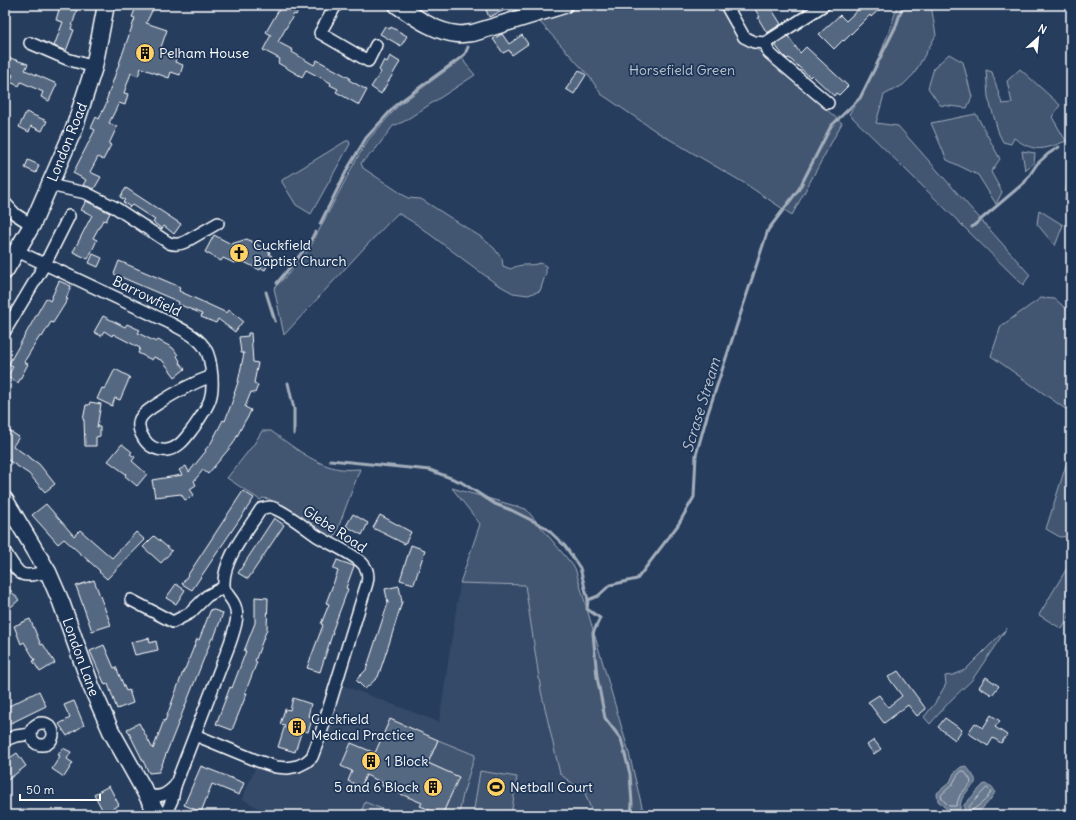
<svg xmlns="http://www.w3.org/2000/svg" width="1076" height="820" font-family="Delius,sans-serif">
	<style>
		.built { fill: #344a68 }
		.green { fill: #425672; stroke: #a0aab8 }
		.water { fill: #67788e; stroke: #a4aebb }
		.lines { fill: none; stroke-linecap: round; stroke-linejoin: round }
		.shore { stroke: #c2c9d2; stroke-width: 1 }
		.stream { stroke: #a4aebb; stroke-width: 3 }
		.building { fill: #556781; stroke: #fff }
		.street-casing { stroke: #fff; stroke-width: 14 }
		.secondary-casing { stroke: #fff; stroke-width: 19 }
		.street { stroke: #1d3557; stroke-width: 11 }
		.secondary { stroke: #1d3557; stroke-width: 16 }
		.labels { text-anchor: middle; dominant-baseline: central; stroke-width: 3.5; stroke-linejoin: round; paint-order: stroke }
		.poi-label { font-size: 14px; fill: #fff; stroke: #1d3557; text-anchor: start }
		.park-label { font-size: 14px; fill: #bdc4ce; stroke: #1d3557 }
		.street-label { font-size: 14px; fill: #fff; stroke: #1d3557 }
		.water-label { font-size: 15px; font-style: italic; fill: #bbc2cc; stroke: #1d3557 }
	</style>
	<rect width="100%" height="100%" fill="#263d5e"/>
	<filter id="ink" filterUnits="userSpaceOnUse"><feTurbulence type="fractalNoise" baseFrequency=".025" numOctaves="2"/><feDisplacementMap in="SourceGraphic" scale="8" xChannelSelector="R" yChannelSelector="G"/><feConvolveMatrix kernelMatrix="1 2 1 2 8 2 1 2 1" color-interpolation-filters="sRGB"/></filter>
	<g filter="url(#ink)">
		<polygon class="built" points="526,509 575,568 626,815 264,815 260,809 242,799 258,761 276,767 306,762 337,683 439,722 460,583 480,524"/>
		<g class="green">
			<polygon points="589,5 721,5 738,37 759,51 842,123 792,215 744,183 657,132 601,94 589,76 539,21"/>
			<path d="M898,5H931L936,35L914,74L903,85L884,95L876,123L898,126L1030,275L1023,285L849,114C872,81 885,43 898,5Z"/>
			<polygon points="949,54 963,62 972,97 967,108 940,105 928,88 934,68"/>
			<path d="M463,58L465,63L475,75L403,122L393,126L375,150L361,163L363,168L408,198L421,199L481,237L494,248L502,259L503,266L511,269C522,262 529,267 540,263L546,266V273L540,291L528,295L513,293L495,283L416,224L398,213L365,247L284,335L274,288C291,272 308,255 317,234L356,160L368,140L399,105Z"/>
			<path d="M1020,69L1060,105L1052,117L1066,141C1043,150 1035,153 1014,138L1011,144L1003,142L999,134L988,97L986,70L992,72L1002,104L1012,103L1007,81Z"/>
			<polygon points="976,114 1000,159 991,172 1002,192 996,204 978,175 947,160 931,123"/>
			<polygon points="346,141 349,141 350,144 311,214 296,205 282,182 282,180"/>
			<polygon points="1071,144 1071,204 1065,200"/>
			<polygon points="1022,151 1035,153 1034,163 1025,170"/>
			<polygon points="1039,210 1063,225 1055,246 1037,224"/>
			<polygon points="1041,298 1055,299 1071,313 1071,413 991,356 1001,326"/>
			<path d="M262,431H271C291,445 316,466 341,469C347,470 354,469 360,469L334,539L269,499L263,498L260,500L227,478L254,444Z"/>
			<polygon points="1071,449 1071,536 1060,537 1046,529"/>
			<polygon points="452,488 526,509 575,568 628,749 644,815 593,815 585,793 560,774 541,691 525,585 460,583 480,524"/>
			<polygon points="1067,568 1071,570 1071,614 1062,629 1039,615"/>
			<polygon points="1007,628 972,680 951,700 930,724 924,717 935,703 946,684 945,676 953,675 965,670"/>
			<polygon points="438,740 475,755 463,794 459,815 442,815 458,777 428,763"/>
			<polygon points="480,771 517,777 511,815 473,815"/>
			<polygon points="365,802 397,815 360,815"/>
		</g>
		<g class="water">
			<path d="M966,766C983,787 974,780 963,797C961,800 960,805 960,809C949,813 945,808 938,801L937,793L950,782L954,773L961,767Z"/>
			<path d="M984,784C990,785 993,786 995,792C990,802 975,820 964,812V805Z"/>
		</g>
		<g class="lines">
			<g class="shore">
				<polygon points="962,771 964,771 970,779 971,783 960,795 956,806 949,806 942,799 941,795 952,785 957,776"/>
				<path d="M987,788L991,791C988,800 979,805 971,811H969V807Z"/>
			</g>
			<g class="stream">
				<polyline points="320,224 348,168 366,138 397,104 459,59 465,54 468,47"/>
				<polyline points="972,227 1025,182 1037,164 1048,154 1059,147"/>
				<polyline points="277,283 309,244 315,232"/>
				<polyline points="266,292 275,321"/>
				<polyline points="288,383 294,409 294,434"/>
				<polyline points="330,460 430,470 461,482 495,504 511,510 545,527 565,546 580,568 588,600"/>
				<polyline points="631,815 632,804 630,774 621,739 605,718 597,677 593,633 600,618 587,609 588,600 598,596 610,585 637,579 678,525 694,497 696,455 707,416 768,230 799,189 831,126 860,98 896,26 903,5"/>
			</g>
		</g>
		<g class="building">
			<polygon points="137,5 155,5 146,23 167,30 160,50 177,56 175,62 183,65 180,75 171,72 169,78 141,68 138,76 131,73 124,93 128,94 125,105 119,103 109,123 117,127 109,144 111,145 103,160 98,157 90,172 101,177 94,189 83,185 86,180 73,173 95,130 91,128 96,117 99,119 107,102 106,101 135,18 132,17"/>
			<polygon points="278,5 301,5 296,15 294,14 278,42 293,50 292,52 314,65 317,60 350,78 349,80 367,90 359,105 336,92 338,89 330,85 331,83 306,70 302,77 278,63 280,59 263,50 271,35 266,32 281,6"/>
			<polygon points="484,5 516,5 489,17"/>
			<polygon points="752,5 769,5 781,24 767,33 758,18 760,17"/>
			<polygon points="863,5 884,5 871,17 870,15 844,41 843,40 834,49 819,34 840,15 846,21"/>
			<polygon points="60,6 77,10 71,29 74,30 66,51 54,46 63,22 56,20"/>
			<polygon points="385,26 390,29 391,27 407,36 401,46 380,34"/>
			<polygon points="502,34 509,44 522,35 528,44 512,55 509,50 503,53 493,39"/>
			<polygon points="788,36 800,53 806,47 848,86 839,95 836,93 834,96 812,75 810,77 789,58 787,59 782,54 775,45"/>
			<polygon points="390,56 400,62 381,94 371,87 381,72 379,70 384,60 387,62"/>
			<polygon points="10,58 28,64 25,70 57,84 49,101 41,97 43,92 21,82 19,86 10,82 13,75 5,72"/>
			<polygon points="579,70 586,75 574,94 566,89"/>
			<polygon points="26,112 47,121 42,131 31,126 29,132 19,127"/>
			<polygon points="28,160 39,165 36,173 25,168"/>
			<polygon points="126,188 181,224 174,234 164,226 162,229 153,222 155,220 132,205 130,207 123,202 125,200 120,197"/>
			<polygon points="86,201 110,213 106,221 103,220 93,238 97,240 88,259 73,252 92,215 81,210"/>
			<polygon points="214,235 231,244 247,239 270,252 269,254 272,256 265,270 261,268 260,270 242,261 234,263 223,258 221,261 205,252"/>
			<polygon points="93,254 102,258 98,267 89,263"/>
			<polygon points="119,261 180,287 179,291 227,313 229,310 243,321 235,332 218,319 216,323 201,317 202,314 178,304 179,302 114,274"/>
			<polygon points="59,281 71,286 66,299 68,299 53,323 51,322 42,337 40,336 24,362 28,364 18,383 7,377 13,367 8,365 46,298 50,301"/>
			<polygon points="103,316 125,327 127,324 140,330 138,333 156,342 158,340 173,348 178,355 177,356 180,361 179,362 185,369 175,377 163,361 154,357 152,360 138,353 140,348 113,334 112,336 104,331 101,336 94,332"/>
			<polygon points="248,333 251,333 253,362 258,363 254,383 258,385 255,393 251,392 245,407 251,410 247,419 246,419 233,444 208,474 203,470 194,481 196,485 190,489 194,495 185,500 181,494 155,497 152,480 182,475 179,470 186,466 189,472 206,451 205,450 211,443 223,420 225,421 235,394 234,394 238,382 244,353 241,353 239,337 248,336"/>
			<polygon points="115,369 130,377 120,400 115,398 112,406 97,399 102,388 105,389"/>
			<polygon points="90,402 101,404 97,427 100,427 100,436 96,437 96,446 85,446 84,420 83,420 86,405 89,405"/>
			<polygon points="5,428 19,437 13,446 39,464 55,484 45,492 29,474 5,458"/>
			<polygon points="122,444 132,452 130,454 135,457 132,461 147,474 137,486 125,476 126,474 108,461"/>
			<polygon points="243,491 254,498 192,590 182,584"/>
			<polygon points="46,504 74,536 80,530 112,558 136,532 145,540 107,579 99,572 100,571 64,539 58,544 32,515"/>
			<polygon points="353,514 368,523 362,535 346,526"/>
			<polygon points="380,515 411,532 405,544 373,528"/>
			<polygon points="274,518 284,525 248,579 238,573"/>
			<polygon points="154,536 172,551 161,563 143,547"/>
			<polygon points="411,545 425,550 414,584 400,580"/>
			<polygon points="337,560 354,566 346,588 348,589 332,632 333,632 320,672 307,668 323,625 321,624 329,604 326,603 338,571 333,569"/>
			<polygon points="94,580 111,625 92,631 76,586"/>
			<polygon points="5,584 19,600 5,612"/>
			<polygon points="176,584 185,590 176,604 166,598"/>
			<polygon points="399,586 402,602 390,641 378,677 365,689 356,680 366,670 388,603 385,589"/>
			<polygon points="255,597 268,598 267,629 255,661 257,662 245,693 247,693 232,730 216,724 230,687 232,688 246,651 244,651 255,623"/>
			<polygon points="211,609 223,613 214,638 212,638 159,772 149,773 127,729 139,723 153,749 164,720 165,721 184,669 185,669 197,639 199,640"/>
			<polygon points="30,619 41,645 43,644 55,663 40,672 33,661 35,660 24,642 21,644 14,626"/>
			<polygon points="149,638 150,643 156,641 158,650 135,655 131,642"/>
			<polygon points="104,645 114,668 116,667 126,691 129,690 133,703 117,709 108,684 105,685 90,651"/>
			<polygon points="898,671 926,709 917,716 908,705 884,723 868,702 879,695 888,707 902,696 888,677"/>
			<polygon points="986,677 999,686 992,695 979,687"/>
			<polygon points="39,691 46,706 5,726 5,708"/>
			<polygon points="293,698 311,704 308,716 313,717 308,732 302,730 295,752 278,747 285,725 280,724 285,709 290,710"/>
			<polygon points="74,701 84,725 67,736 59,724 70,718 64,705"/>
			<polygon points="991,715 1000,721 995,727 1007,735 1001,743 993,738 988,746 968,733 975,723 983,728"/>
			<polygon points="945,718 962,730 955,740 938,727"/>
			<polygon points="390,719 438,740 428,763 459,777 442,815 420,806 422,803 382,786 383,783 366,775 361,787 348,781 352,771 341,766 351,743 375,753"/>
			<polygon points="874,740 881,749 874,754 867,745"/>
			<polygon points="63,748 71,752 67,759 73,763 64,777 52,769 60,756 58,755"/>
			<polygon points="17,753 26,766 5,782 5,761"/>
			<polygon points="201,766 244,783 239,795 212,784 201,812 184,805"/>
			<polygon points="109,786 119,805 104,813 94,794"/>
		</g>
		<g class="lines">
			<defs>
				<g id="street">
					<polyline points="336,5 320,33 368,61 376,45"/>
					<polyline points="726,5 744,37 754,42 765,43 769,53 828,103"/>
					<polyline points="30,43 67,59 94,67"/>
					<polyline points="765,43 824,5"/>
					<path d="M49,185L86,193L116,208L169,243C175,245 179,245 185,242L218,223"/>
					<polyline points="5,203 15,214 32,225"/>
					<path d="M17,251L170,323C181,329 193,334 201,343C208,350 210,359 211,368C215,396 210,404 194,427C187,436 180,448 167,450C158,451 149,447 144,439C140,433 137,426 140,419C143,413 150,409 156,405C174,393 192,383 212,376"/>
					<polyline points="5,331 45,264 69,216"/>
					<path d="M5,552C21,577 18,578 48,572"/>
					<polyline points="131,600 173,622 190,613 207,596 224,587"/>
					<circle cx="42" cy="734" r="11"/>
					<polyline points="5,740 16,736 31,734"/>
					<path d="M146,796C161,797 165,796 175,786"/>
					<path d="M165,815L172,800L175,786L230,643C234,630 241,615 233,602C230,597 224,591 224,586C222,560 248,530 261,509C267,507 270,506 276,509C290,515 304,527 317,536C330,544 352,553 362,563C368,569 369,575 367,583L320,736L312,757L306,762L298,766L287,768L276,767L258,761L195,735"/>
				</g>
				<g id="secondary">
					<path d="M397,5C415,17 435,32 457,34C462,35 468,33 473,33L564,5"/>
					<polyline points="5,271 32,225 74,129 94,67 106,5"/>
					<polyline points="5,500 48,572 61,602 91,686 111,731 158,815"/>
				</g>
			</defs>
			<use href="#street" class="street-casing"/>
			<use href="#secondary" class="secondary-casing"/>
			<use href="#street" class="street"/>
			<use href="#secondary" class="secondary"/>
		</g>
	</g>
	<defs>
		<symbol id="building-disc" viewBox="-11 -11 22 22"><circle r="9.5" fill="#ffd166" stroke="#1d3557"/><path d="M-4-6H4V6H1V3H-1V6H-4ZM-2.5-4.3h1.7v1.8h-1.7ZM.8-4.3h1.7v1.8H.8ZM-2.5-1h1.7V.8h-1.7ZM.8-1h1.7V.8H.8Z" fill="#111"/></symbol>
		<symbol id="church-disc" viewBox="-11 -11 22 22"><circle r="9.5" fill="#ffd166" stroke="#1d3557"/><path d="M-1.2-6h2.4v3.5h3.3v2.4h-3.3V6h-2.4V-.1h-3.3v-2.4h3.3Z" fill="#111"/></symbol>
		<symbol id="stadium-disc" viewBox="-11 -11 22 22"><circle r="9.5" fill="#ffd166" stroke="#1d3557"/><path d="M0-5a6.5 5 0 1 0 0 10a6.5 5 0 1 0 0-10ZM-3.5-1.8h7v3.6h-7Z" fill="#111"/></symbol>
	</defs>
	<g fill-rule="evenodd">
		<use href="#building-disc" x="134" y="42" width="22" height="22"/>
		<use href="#church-disc" x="228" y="242" width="22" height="22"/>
		<use href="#building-disc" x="286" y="716" width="22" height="22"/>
		<use href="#building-disc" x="360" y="750" width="22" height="22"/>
		<use href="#building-disc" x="422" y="776" width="22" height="22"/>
		<use href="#stadium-disc" x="485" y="776" width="22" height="22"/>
	</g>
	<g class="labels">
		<g class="poi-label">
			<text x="159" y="53">Pelham House</text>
			<text x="253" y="245">Cuckfield<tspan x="253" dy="16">Baptist Church</tspan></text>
			<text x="311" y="719">Cuckfield<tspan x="311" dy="16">Medical Practice</tspan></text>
			<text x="385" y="761">1 Block</text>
			<text x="419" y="787" text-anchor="end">5 and 6 Block</text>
			<text x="510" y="787">Netball Court</text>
		</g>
		<g class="park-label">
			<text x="682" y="70">Horsefield Green</text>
		</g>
		<g class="street-label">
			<text transform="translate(67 142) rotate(-68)">London Road</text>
			<text transform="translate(147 296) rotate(26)">Barrowfield</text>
			<text transform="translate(335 529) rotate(33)">Glebe Road</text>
			<text transform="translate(81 657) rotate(70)">London Lane</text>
		</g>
		<g class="water-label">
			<text transform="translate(701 405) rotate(-73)">Scrase Stream</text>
		</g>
	</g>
	<rect width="1076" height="820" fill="none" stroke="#1d3557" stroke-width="20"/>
	<rect x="10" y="10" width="1056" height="800" fill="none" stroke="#fff" stroke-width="1.5" filter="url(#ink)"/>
	<g transform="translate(1038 38) rotate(27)" stroke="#1d3557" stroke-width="3" paint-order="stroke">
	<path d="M0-3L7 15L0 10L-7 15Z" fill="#ffffff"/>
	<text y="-6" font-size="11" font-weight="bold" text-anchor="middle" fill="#ffffff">N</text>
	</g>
	<path d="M20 794v6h80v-6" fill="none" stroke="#ffffff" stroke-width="2"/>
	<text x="26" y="794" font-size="12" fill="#ffffff" stroke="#1d3557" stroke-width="3" paint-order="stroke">50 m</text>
</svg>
